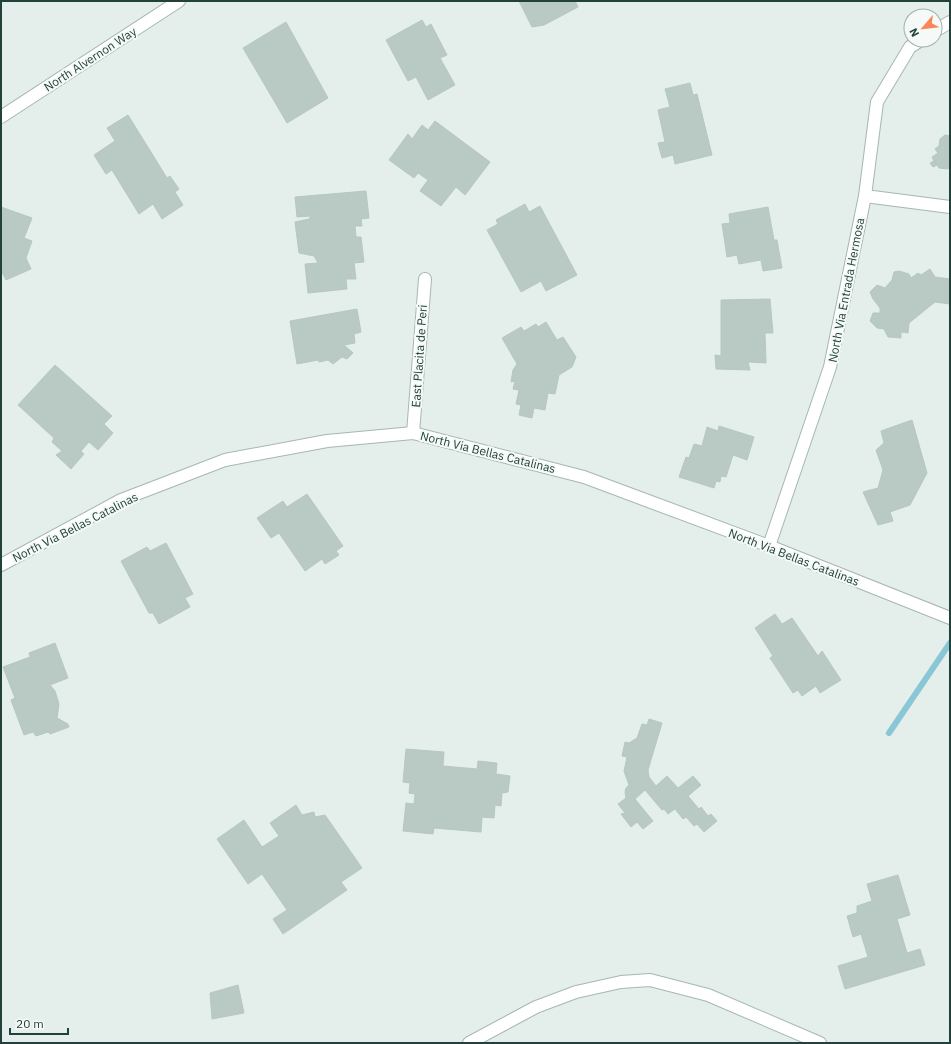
<svg xmlns="http://www.w3.org/2000/svg" width="951" height="1044" font-family="'IBM Plex Sans',sans-serif">
	<style>
		.lines { fill: none; stroke-linecap: round; stroke-linejoin: round }
		.stream { stroke: #89c6d6; stroke-width: 6 }
		.building { fill: #b9c9c3; stroke: #b6c8c2 }
		.minor-casing { stroke: #a6b7b2; stroke-width: 14 }
		.minor { stroke: #fff; stroke-width: 12 }
		.labels { text-anchor: middle; dominant-baseline: central; stroke-width: 4; stroke-linejoin: round; paint-order: stroke }
		.street-label { font-size: 12px; fill: #22413a; stroke: #f5faf8 }
	</style>
	<rect width="100%" height="100%" fill="#e4eeea"/>
	<g class="lines">
		<polyline class="stream" points="889,733 950,643"/>
	</g>
	<g class="building">
		<polygon points="519,1 575,1 578,7 544,25 532,27"/>
		<polygon points="422,20 426,27 431,24 447,55 440,58 455,85 428,100 416,77 408,81 386,40"/>
		<polygon points="286,22 328,98 287,123 243,48"/>
		<polygon points="690,83 693,95 697,94 712,155 675,164 673,155 662,158 658,143 665,142 658,110 670,107 665,89"/>
		<polygon points="128,115 167,178 170,176 179,189 175,192 183,205 162,219 153,204 139,214 112,170 106,174 94,155 115,141 107,128"/>
		<polygon points="435,121 490,162 465,195 456,187 441,206 420,191 428,180 418,173 414,178 389,160 408,134 412,139 422,125 428,130"/>
		<polygon points="945,135 950,136 950,167 948,169 939,168 937,165 933,167 930,163 934,161 932,157 938,153 935,149 939,146 940,139"/>
		<polygon points="366,191 369,218 361,219 362,226 355,226 356,237 361,237 364,262 354,263 356,279 346,279 347,289 308,293 305,264 318,263 314,256 299,253 295,222 309,219 311,216 297,217 295,197"/>
		<polygon points="525,204 529,212 540,206 577,275 546,291 541,281 521,292 487,230 498,224 496,220"/>
		<polygon points="1,207 32,218 24,238 32,241 26,258 31,269 6,280 3,274 1,273"/>
		<polygon points="768,207 774,240 777,240 782,268 763,271 761,260 739,264 737,255 727,257 722,224 730,223 729,214"/>
		<polygon points="930,269 935,277 950,279 950,304 935,302 909,323 908,333 901,332 901,338 888,337 884,329 877,328 870,321 873,313 880,313 880,308 873,299 870,292 877,285 885,288 892,280 894,272 899,271 909,274 911,278 918,273 921,275"/>
		<polygon points="770,299 773,333 765,333 766,363 748,362 750,370 716,369 715,355 721,356 721,300"/>
		<polygon points="357,309 361,332 354,334 355,343 344,345 353,353 347,359 342,357 333,364 328,360 319,362 318,360 297,364 290,321"/>
		<polygon points="546,322 557,340 563,337 576,357 572,367 559,375 555,394 548,393 545,410 534,408 532,418 519,415 521,405 516,404 519,390 513,389 515,381 511,382 513,370 517,364 502,338 521,327 524,331 536,324 538,327"/>
		<polygon points="55,365 112,416 104,424 113,433 98,450 89,442 81,451 84,454 71,469 56,455 62,451 52,442 54,438 18,405"/>
		<polygon points="912,420 927,473 910,505 890,512 893,521 878,525 863,492 878,488 883,470 876,450 884,443 881,431"/>
		<polygon points="719,426 754,437 747,460 733,455 726,477 721,476 720,482 716,481 714,488 679,477 686,457 689,458 694,444 702,446 707,427 718,431"/>
		<polygon points="307,494 343,546 336,551 339,555 325,564 322,559 305,571 279,533 271,538 257,518 283,501 287,507"/>
		<polygon points="166,543 193,594 185,598 190,607 159,624 153,613 149,613 121,561 147,547 150,551"/>
		<polygon points="775,614 782,624 792,618 818,656 822,651 841,680 820,693 816,686 802,696 798,690 793,693 770,658 773,656 755,628"/>
		<polygon points="55,643 68,678 50,685 55,691 59,704 57,718 68,724 69,727 50,734 48,732 36,736 33,732 24,735 11,700 15,698 3,667 30,657 29,653"/>
		<polygon points="649,719 662,723 648,770 649,777 656,786 667,776 678,788 693,776 701,785 688,796 699,809 701,807 708,816 711,814 717,821 704,832 697,824 694,826 686,817 683,819 675,809 668,814 664,809 662,810 645,790 635,799 653,821 643,829 637,822 631,827 621,814 625,813 618,804 626,798 625,792 626,788 629,785 624,771 627,757 622,756 625,742 629,743 637,738 642,724 647,725"/>
		<polygon points="406,749 444,752 443,766 477,769 478,761 497,763 496,774 510,776 508,792 502,793 501,806 495,805 494,818 482,817 481,832 434,828 433,834 403,831 406,803 414,804 415,794 409,793 410,783 403,782"/>
		<polygon points="296,805 302,815 314,812 315,817 325,815 362,868 341,882 347,890 283,934 273,919 287,910 262,874 248,884 217,839 244,820 262,847 279,836 270,823"/>
		<polygon points="898,875 910,915 897,919 907,953 920,949 925,965 845,989 838,966 868,957 861,934 853,937 847,916 857,913 857,906 872,901 867,884"/>
		<polygon points="238,985 244,1013 212,1019 210,993"/>
	</g>
	<g class="lines">
		<defs>
			<g id="minor">
				<polyline points="935,31 950,22"/>
				<polyline points="1,117 179,1"/>
				<polyline points="865,196 950,207"/>
				<polyline points="413,433 425,279"/>
				<polyline points="769,546 830,367 865,196 877,102 910,47 921,40"/>
				<polyline points="1,565 121,500 225,460 327,441 413,433 584,477 769,546 950,618"/>
				<polyline points="469,1043 536,1007 576,992 621,982 650,980 708,995 820,1043"/>
			</g>
		</defs>
		<use href="#minor" class="minor-casing"/>
		<use href="#minor" class="minor"/>
	</g>
	<g class="labels">
		<g class="street-label">
			<text transform="translate(90 59) rotate(-33)">North Alvernon Way</text>
			<text transform="translate(846 290) rotate(-79)">North Via Entrada Hermosa</text>
			<text transform="translate(419 356) rotate(-86)">East Placita de Peri</text>
			<text transform="translate(488 452) rotate(14)">North Via Bellas Catalinas</text>
			<text transform="translate(75 527) rotate(-27)">North Via Bellas Catalinas</text>
			<text transform="translate(794 557) rotate(21)">North Via Bellas Catalinas</text>
		</g>
	</g>
	<rect width="951" height="1044" fill="none" stroke="#22413a" stroke-width="4"/>
	<g transform="translate(923 28) rotate(242)"><circle r="19" fill="#f5faf8" stroke="#a1b0ac"/>
	<path d="M0-3L7 15L0 10L-7 15Z" fill="#f98757"/>
	<text y="-6" font-size="11" font-weight="bold" text-anchor="middle" fill="#22413a">N</text>
	</g>
	<path d="M10 1028v6h58v-6" fill="none" stroke="#22413a" stroke-width="2"/>
	<text x="16" y="1028" font-size="12" fill="#22413a" stroke="#f5faf8" stroke-width="3" paint-order="stroke">20 m</text>
</svg>
